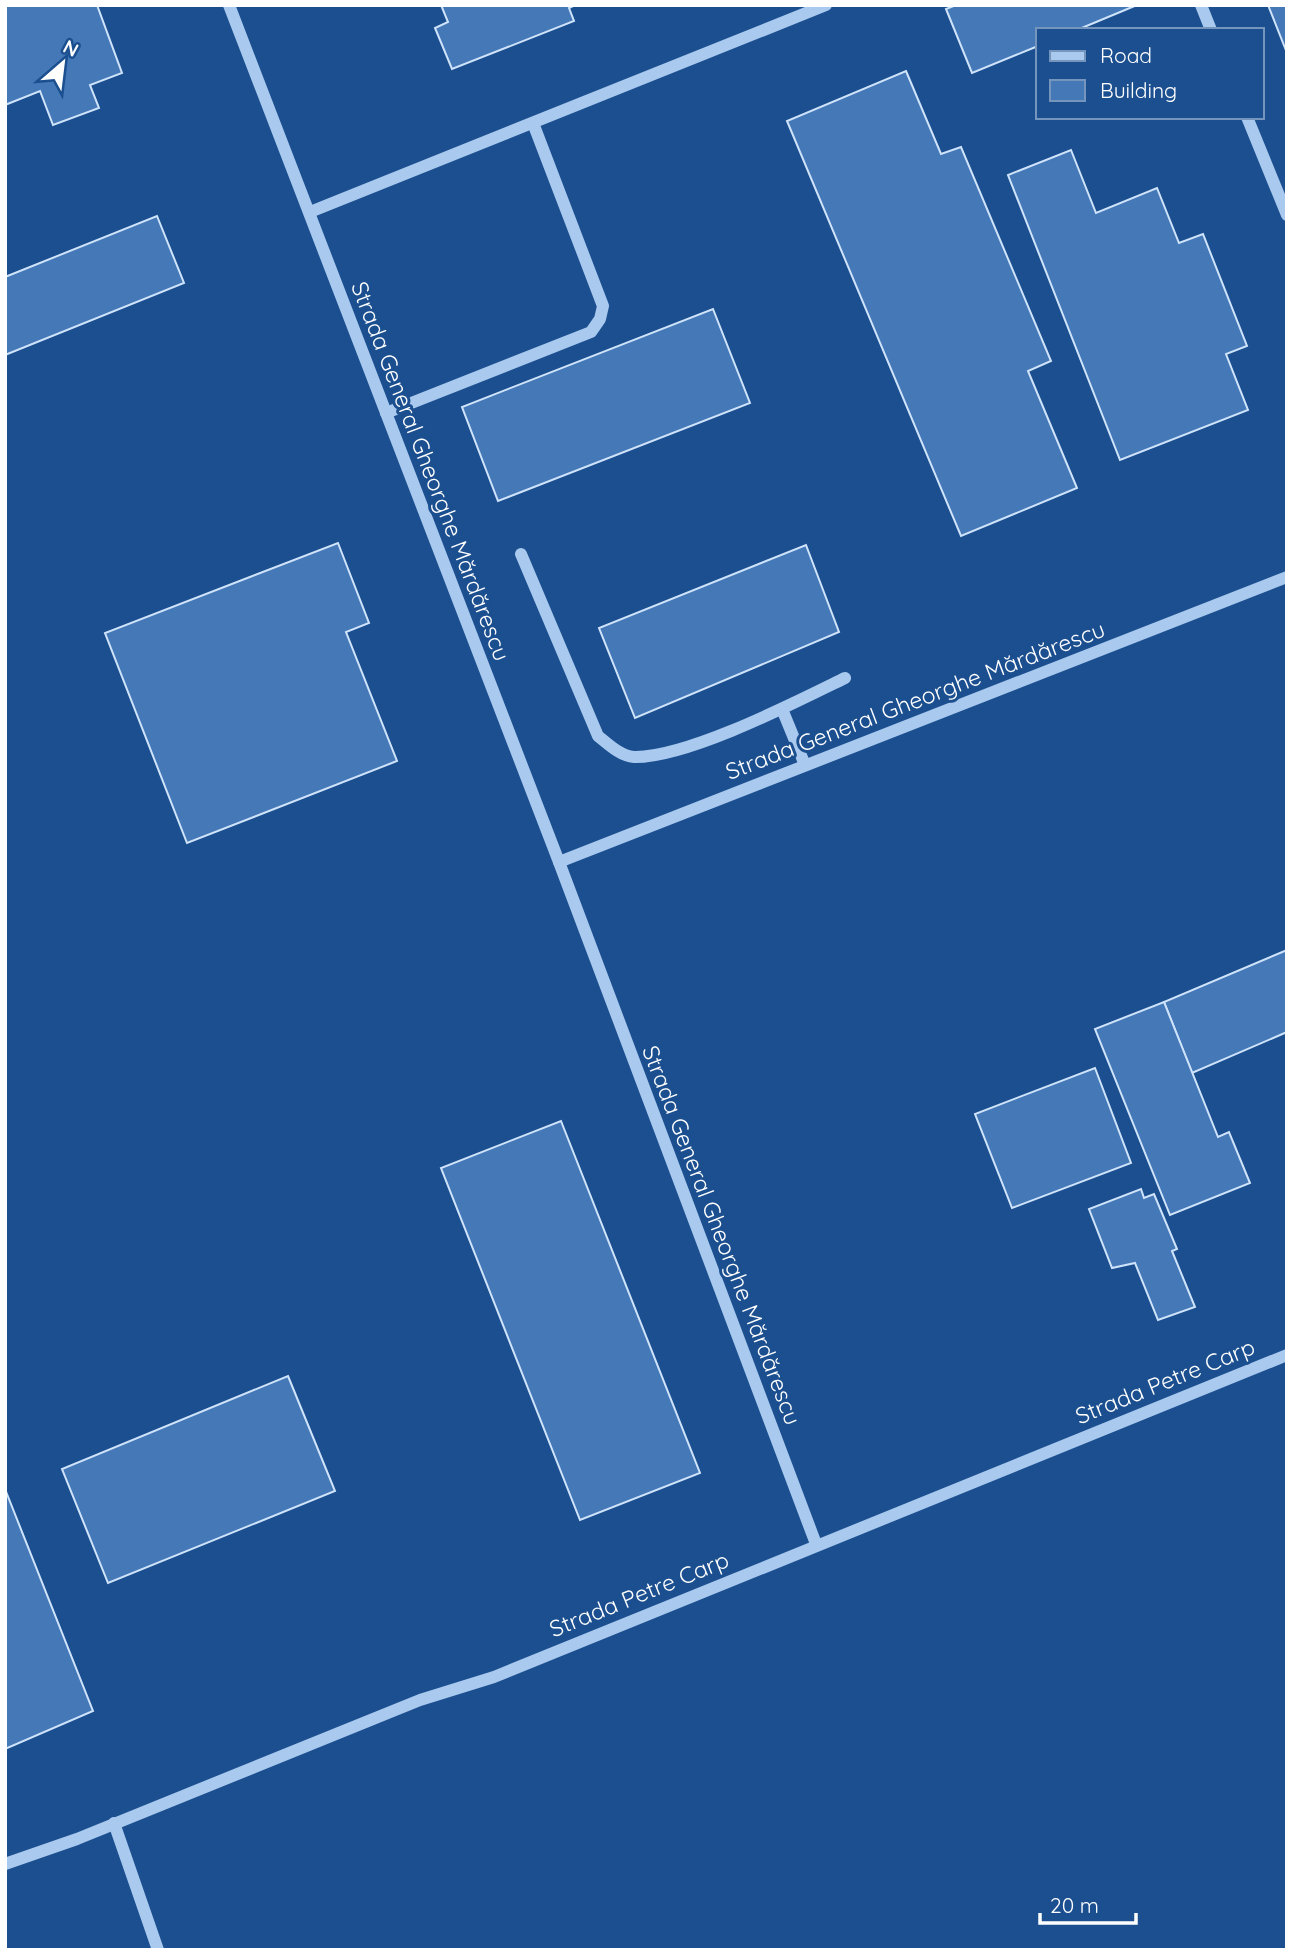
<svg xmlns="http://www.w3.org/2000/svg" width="1292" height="1955" font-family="Quicksand,sans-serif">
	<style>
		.building { fill: #4478b7; stroke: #cfe3fa; stroke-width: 2 }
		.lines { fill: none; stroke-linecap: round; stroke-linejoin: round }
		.minor { stroke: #a9c9ee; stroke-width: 12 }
		.labels { text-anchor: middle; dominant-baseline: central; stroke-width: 6; stroke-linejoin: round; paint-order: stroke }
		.street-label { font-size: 23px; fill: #fff; stroke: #1b4f8f }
	</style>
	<rect width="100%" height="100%" fill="#1b4f8f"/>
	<g class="building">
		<polygon points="5,5 97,5 122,73 90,85 99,108 53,125 40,91 5,105"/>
		<polygon points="441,5 575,5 569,8 574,21 452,69 435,28 448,22"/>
		<polygon points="956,5 1137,5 1077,30 1038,30 1038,46 972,73 946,9"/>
		<polygon points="1268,5 1287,5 1287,53"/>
		<polygon points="906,71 941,154 961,147 1051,361 1028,371 1077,488 961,536 787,121"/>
		<polygon points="1071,150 1096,213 1157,188 1179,243 1203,234 1247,346 1226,354 1248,410 1120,460 1008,175"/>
		<polygon points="157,216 184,283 5,355 5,277"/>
		<polygon points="713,309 750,403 498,501 462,407"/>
		<polygon points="338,543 369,623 346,632 397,761 187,843 105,633"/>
		<polygon points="806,545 839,632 635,718 599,628"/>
		<polygon points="1287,950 1287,1032 1192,1073 1164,1002"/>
		<polygon points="1164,1002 1218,1137 1229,1132 1250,1183 1170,1215 1095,1029"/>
		<polygon points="1095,1068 1131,1163 1012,1208 975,1114"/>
		<polygon points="561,1121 700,1473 580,1520 441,1168"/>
		<polygon points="1141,1189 1144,1198 1154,1194 1177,1249 1172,1251 1195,1307 1158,1320 1135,1263 1112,1268 1089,1209"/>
		<polygon points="288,1376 335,1491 108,1583 62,1469"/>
		<polygon points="5,1489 93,1711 5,1749"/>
	</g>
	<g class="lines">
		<g class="minor">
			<polyline points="229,5 559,862 816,1544"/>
			<polyline points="1201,5 1211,30"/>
			<polyline points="1247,117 1287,215"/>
			<polyline points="310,212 826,5"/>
			<polyline points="386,413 591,332 600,319 603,306 533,123"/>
			<path d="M521,554L598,736C608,744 620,756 634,757C687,758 796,702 845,678"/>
			<polyline points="782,709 805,765"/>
			<polyline points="559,862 1287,577"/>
			<polyline points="114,1823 158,1950"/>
			<polyline points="5,1864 77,1839 420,1700 494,1677 1287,1355"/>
		</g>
	</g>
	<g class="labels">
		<g class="street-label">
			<text transform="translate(431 471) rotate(69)">Strada General Gheorghe Mărdărescu</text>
			<text transform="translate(915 700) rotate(-21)">Strada General Gheorghe Mărdărescu</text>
			<text transform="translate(722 1235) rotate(69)">Strada General Gheorghe Mărdărescu</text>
			<text transform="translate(1165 1381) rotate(-22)">Strada Petre Carp</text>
			<text transform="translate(639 1594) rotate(-22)">Strada Petre Carp</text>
		</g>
	</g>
	<rect width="1292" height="1955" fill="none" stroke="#ffffff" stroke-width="14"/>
	<rect x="1036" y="28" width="228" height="91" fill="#1b4f8f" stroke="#7695bc" stroke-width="2"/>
	<rect x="1050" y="51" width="35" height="10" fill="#a9c9ee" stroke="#7695bc" stroke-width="2"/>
	<text x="1100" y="63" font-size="21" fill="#ffffff">Road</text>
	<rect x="1050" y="80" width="35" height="21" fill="#4478b7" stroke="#7695bc" stroke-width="2"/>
	<text x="1100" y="98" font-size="21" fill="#ffffff">Building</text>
	<g transform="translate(63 63) rotate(28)" stroke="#1b4f8f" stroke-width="5" paint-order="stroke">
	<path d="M0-5L12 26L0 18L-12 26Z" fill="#ffffff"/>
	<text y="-10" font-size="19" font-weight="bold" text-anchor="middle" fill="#ffffff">N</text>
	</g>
	<path d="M1040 1913v10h96v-10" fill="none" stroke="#ffffff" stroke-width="3.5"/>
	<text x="1050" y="1913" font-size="21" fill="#ffffff" stroke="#1b4f8f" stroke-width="5" paint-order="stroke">20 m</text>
</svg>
